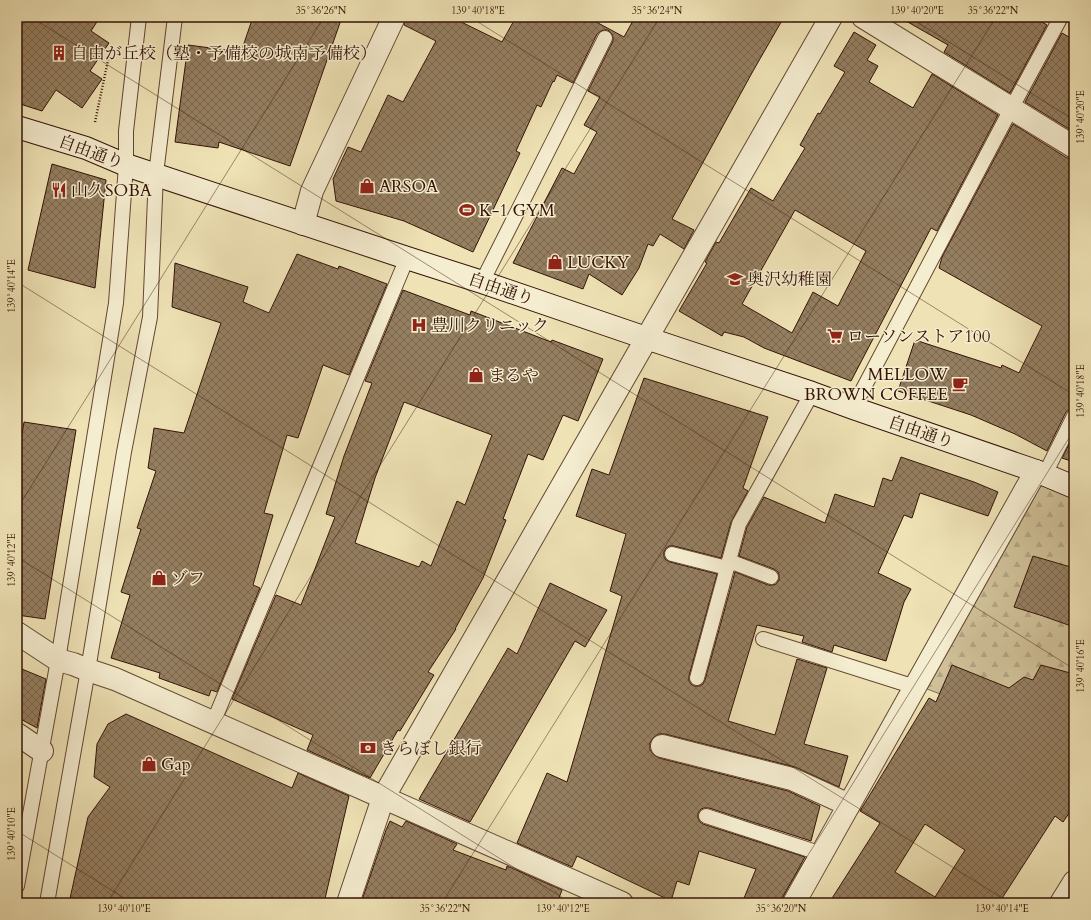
<svg xmlns="http://www.w3.org/2000/svg" width="1091" height="920" font-family="Cardo,'Noto Serif JP',serif">
	<style>
		.forest { fill: url(#forest-firs); stroke: #826a4e }
		.building { fill: url(#building-cross-hatch); stroke: #341305; fill-rule: evenodd }
		.lines { fill: none; stroke-linecap: round; stroke-linejoin: round }
		.lane-casing { stroke: #634731; stroke-width: 16 }
		.street-casing { stroke: #634731; stroke-width: 24 }
		.secondary-casing { stroke: #341305; stroke-width: 24 }
		.path { stroke: #341305; stroke-width: 2.5; stroke-dasharray: 1 2; stroke-linecap: butt }
		.lane { stroke: #f5edd0; stroke-width: 14 }
		.street { stroke: #f5edd0; stroke-width: 22 }
		.secondary { stroke: #f5edd0; stroke-width: 22 }
		.ticks { fill: none; stroke: #341305; stroke-width: 1; stroke-opacity: 0.45 }
		.labels { text-anchor: middle; dominant-baseline: central; stroke-width: 3; stroke-linejoin: round; paint-order: stroke }
		.poi-label { font-size: 17px; fill: #341305; stroke: #f5edd0; text-anchor: start }
		.street-label { font-size: 17px; fill: #341305; stroke: #f5edd0 }
		.neatline { fill: none; stroke: #341305; stroke-width: 1.5 }
		.ticks-label { font-size: 10px; text-anchor: middle; fill: #341305 }
	</style>
	<defs>
		<pattern id="forest-firs" width="22" height="20" patternUnits="userSpaceOnUse"><rect width="22" height="20" fill="#cfc098"/><path d="M5 1l3.5 6h-7zM16 11l3.5 6h-7z" fill="#b2a482"/></pattern>
		<pattern id="building-cross-hatch" width="8" height="8" patternUnits="userSpaceOnUse"><rect width="8" height="8" fill="#957f61"/><path d="M0 0l8 8M0 8l8-8" fill="none" stroke="#7a674e"/></pattern>
	</defs>
	<rect width="100%" height="100%" fill="#efe3b6"/>
	<filter id="stains"><feTurbulence type="fractalNoise" baseFrequency=".005" numOctaves="4"/><feColorMatrix values="0 0 0 0 .2 0 0 0 0 .09 0 0 0 0 .02 0 0 0 .5 -.17"/></filter>
	<radialGradient id="worn" r=".72"><stop offset=".6" stop-color="#630" stop-opacity="0"/><stop offset="1" stop-color="#630" stop-opacity=".3"/></radialGradient>
	<polygon class="forest" points="1042,484 1074,498 1074,744 927,689"/>
	<g class="building">
		<polygon points="17,17 100,17 91,31 109,43 90,71 102,79 82,108 56,90 42,111 17,103"/>
		<polygon points="253,17 342,17 290,166 219,142 218,148 175,142 188,45 241,52"/>
		<polygon points="406,17 451,17 502,42 516,17 587,17 624,37 635,17 784,17 753,71 672,219 694,230 684,249 660,234 653,246 648,244 639,268 622,295 589,274 583,289 513,263 562,168 574,174 597,132 584,125 600,97 588,91 613,41 613,38 612,34 608,30 605,30 601,31 597,34 573,83 557,75 554,82 553,81 541,107 537,105 516,151 520,153 473,252 404,221 336,201 333,179 348,147 361,152 388,95 403,102 436,41 404,25"/>
		<polygon points="899,17 1033,17 1047,25 1010,93 944,52 948,45"/>
		<path d="M854,32L876,45L867,60L878,66L869,82L913,108L932,74L998,115L937,231L931,228L851,381L764,348L744,337L724,332L722,336L679,311L707,263L705,262L716,242L719,243L751,188L773,201L805,148L800,145L818,113L820,114L845,72L834,66ZM795,210L866,251L838,306L813,292L792,333L742,304Z"/>
		<polygon points="1062,33 1074,40 1074,132 1025,102"/>
		<polygon points="1013,124 1067,158 1074,159 1074,408 1070,409 1066,412 1047,451 1015,434 971,415 898,391 915,340 1001,368 1002,365 1019,373 1042,326 939,268 942,257"/>
		<polygon points="52,164 106,180 95,288 28,270"/>
		<polygon points="297,254 338,269 339,266 387,284 349,375 323,365 298,438 287,435 264,513 273,515 253,585 260,588 217,692 211,690 209,696 159,678 160,673 111,658 130,595 121,592 141,529 137,528 156,471 148,468 154,428 184,433 221,323 172,307 175,263 248,287 243,302 269,313"/>
		<path d="M403,290L470,315L471,311L551,342L552,340L603,359L578,421L563,415L543,460L528,454L503,519L506,520L483,578L455,629H456L428,672L434,675L400,731L398,730L370,778L307,750L313,735L232,699L276,595L301,605L335,517L326,514L344,456L372,383L365,381ZM404,402L492,435L465,505L457,501L431,566L422,561L419,567L355,543L375,478Z"/>
		<polygon points="644,378 768,417 743,488 748,491 731,522 721,558 674,546 669,546 666,548 664,552 664,557 666,560 670,562 717,574 689,676 689,681 691,684 694,686 700,686 703,684 705,680 735,572 768,585 773,585 776,584 779,580 779,575 778,572 774,569 739,556 747,527 764,497 825,523 835,494 874,507 883,478 892,481 901,457 974,482 998,492 988,516 920,493 912,518 904,515 878,573 911,589 904,602 886,661 834,645 832,652 802,642 804,636 757,625 728,721 775,735 797,659 827,668 804,744 848,756 839,787 795,767 665,734 658,734 653,738 650,743 650,750 654,755 659,758 788,791 820,806 811,841 709,808 704,808 701,809 698,813 698,818 700,822 703,824 805,857 783,897 782,903 742,903 756,869 699,851 689,885 677,881 671,901 577,856 572,867 517,843 547,773 567,782 622,596 610,591 626,534 576,516 592,469 609,475"/>
		<polygon points="24,422 76,430 45,619 17,615 17,463"/>
		<polygon points="1074,435 1074,462 1062,458"/>
		<polygon points="1033,556 1074,568 1074,627 1043,616 1014,607"/>
		<polygon points="550,583 607,610 585,647 575,641 470,822 419,799 508,648 517,654"/>
		<path d="M952,665L1009,688L1024,677L1033,680L1041,665L1074,674V806L1063,822L1055,816L999,903H829L880,823L860,811L929,698L936,702ZM925,824L965,850L935,897L895,872Z"/>
		<polygon points="17,667 46,679 37,728 17,717"/>
		<polygon points="126,714 292,788 298,773 349,796 324,903 69,903 88,817 110,787 94,777 97,744 108,724"/>
		<polygon points="390,821 402,827 406,821 457,844 453,850 506,870 507,866 562,890 557,903 361,903 386,830"/>
	</g>
	<g class="lines">
		<defs>
			<g id="lane">
				<polyline points="482,282 605,38"/>
				<polyline points="853,408 1011,109 1061,17"/>
				<polyline points="1045,474 1074,416"/>
				<polyline points="672,554 727,568"/>
				<polyline points="729,561 771,577"/>
				<polyline points="763,639 915,687"/>
				<polyline points="697,678 739,524 812,393"/>
				<polyline points="213,723 407,258"/>
				<polyline points="706,816 822,854"/>
				<polyline points="17,886 58,660 116,303 126,165 126,131 139,17"/>
				<polyline points="47,903 88,670 124,452 150,317 156,174 175,17"/>
			</g>
			<g id="street">
				<polyline points="863,17 1074,147"/>
				<polyline points="303,224 312,191 394,17"/>
				<polyline points="17,633 58,660 73,664 88,670 115,679 622,903"/>
				<polyline points="17,734 42,751"/>
				<polyline points="662,746 792,779 849,805"/>
				<polyline points="348,903 383,798 831,17"/>
				<polyline points="794,903 1036,471"/>
				<polyline points="1061,903 1074,882"/>
			</g>
			<polyline id="secondary" points="17,127 86,148 126,165 407,258 482,282 646,338 812,393 853,408 1036,471 1074,487"/>
		</defs>
		<use href="#lane" class="lane-casing"/>
		<use href="#street" class="street-casing"/>
		<use href="#secondary" class="secondary-casing"/>
		<polyline class="path" points="95,122 110,51"/>
		<use href="#lane" class="lane"/>
		<use href="#street" class="street"/>
		<use href="#secondary" class="secondary"/>
	</g>
	<path class="ticks" d="M31,17L1074,669M470,17L1074,395M909,17L1074,120M17,282L1010,903M17,509L324,17M17,557L571,903M17,831L132,903M107,903L660,17M442,903L996,17M778,903L1074,430"/>
	<defs>
		<symbol id="building-bare" viewBox="-9 -9 18 18"><path d="M-4-6H4V6H1V3H-1V6H-4ZM-2.5-4.3h1.7v1.8h-1.7ZM.8-4.3h1.7v1.8H.8ZM-2.5-1h1.7V.8h-1.7ZM.8-1h1.7V.8H.8Z" fill="#8f2418" stroke="#f5edd0" stroke-width="2.5" paint-order="stroke"/></symbol>
		<symbol id="shop-bare" viewBox="-9 -9 18 18"><path d="M-5-2.5h2.3a2.7 3.5 0 0 1 5.4 0H5L5.5 6h-11ZM-1.5-2.5h3a1.5 2.3 0 0 0-3 0Z" fill="#8f2418" stroke="#f5edd0" stroke-width="2.5" paint-order="stroke"/></symbol>
		<symbol id="restaurant-bare" viewBox="-9 -9 18 18"><path d="M-5-6h1v4h1v-4h1v4h1v-4h1v5L-1.5 .5V6h-2V.5L-5-1ZM5-6V6H3V1.5H1.5Q1.5-4 5-6Z" fill="#8f2418" stroke="#f5edd0" stroke-width="2.5" paint-order="stroke"/></symbol>
		<symbol id="stadium-bare" viewBox="-9 -9 18 18"><path d="M0-5a6.5 5 0 1 0 0 10a6.5 5 0 1 0 0-10ZM-3.5-1.8h7v3.6h-7Z" fill="#8f2418" stroke="#f5edd0" stroke-width="2.5" paint-order="stroke"/></symbol>
		<symbol id="school-bare" viewBox="-9 -9 18 18"><path d="M0-5L7-2L0 1L-7-2ZM-4 1L0 2.5L4 1V4Q0 6-4 4Z" fill="#8f2418" stroke="#f5edd0" stroke-width="2.5" paint-order="stroke"/></symbol>
		<symbol id="hospital-bare" viewBox="-9 -9 18 18"><path d="M-5-5h3v3.5h4V-5h3V5h-3V1.5h-4V5h-3Z" fill="#8f2418" stroke="#f5edd0" stroke-width="2.5" paint-order="stroke"/></symbol>
		<symbol id="supermarket-bare" viewBox="-9 -9 18 18"><path d="M-6-5.5h2.5l.6 2H6L4.5 2H-2.5L-4.4-4H-6ZM-1.5 3.2a1.3 1.3 0 1 0 .1 0ZM3 3.2a1.3 1.3 0 1 0 .1 0Z" fill="#8f2418" stroke="#f5edd0" stroke-width="2.5" paint-order="stroke"/></symbol>
		<symbol id="cafe-bare" viewBox="-9 -9 18 18"><path d="M-5.5-4.5H6V0H3Q3 3.5 0 3.5H-2.5Q-5.5 3.5-5.5 0ZM3-3.2v2h1.7v-2ZM-6 4.5H4V6H-6Z" fill="#8f2418" stroke="#f5edd0" stroke-width="2.5" paint-order="stroke"/></symbol>
		<symbol id="bank-bare" viewBox="-9 -9 18 18"><path d="M-6-4H6V4H-6ZM0-2.3a2.3 2.3 0 1 0 0 4.6a2.3 2.3 0 1 0 0-4.6Z" fill="#8f2418" stroke="#f5edd0" stroke-width="2.5" paint-order="stroke"/></symbol>
	</defs>
	<g fill-rule="evenodd">
		<use href="#building-bare" x="48" y="42" width="22" height="22"/>
		<use href="#shop-bare" x="356" y="175" width="22" height="22"/>
		<use href="#restaurant-bare" x="48" y="179" width="22" height="22"/>
		<use href="#stadium-bare" x="456" y="199" width="22" height="22"/>
		<use href="#shop-bare" x="544" y="251" width="22" height="22"/>
		<use href="#school-bare" x="724" y="268" width="22" height="22"/>
		<use href="#hospital-bare" x="408" y="314" width="22" height="22"/>
		<use href="#supermarket-bare" x="824" y="325" width="22" height="22"/>
		<use href="#shop-bare" x="465" y="364" width="22" height="22"/>
		<use href="#cafe-bare" x="949" y="373" width="22" height="22"/>
		<use href="#shop-bare" x="148" y="567" width="22" height="22"/>
		<use href="#bank-bare" x="357" y="737" width="22" height="22"/>
		<use href="#shop-bare" x="138" y="753" width="22" height="22"/>
	</g>
	<g class="labels">
		<g class="poi-label">
			<text x="71" y="53">自由が丘校（塾・予備校の城南予備校）</text>
			<text x="379" y="186">ARSOA</text>
			<text x="71" y="190">山久SOBA</text>
			<text x="479" y="210">K-1 GYM</text>
			<text x="567" y="262">LUCKY</text>
			<text x="747" y="279">奥沢幼稚園</text>
			<text x="431" y="325">豊川クリニック</text>
			<text x="847" y="336">ローソンストア100</text>
			<text x="948" y="374" text-anchor="end">MELLOW<tspan x="948" dy="20">BROWN COFFEE</tspan></text>
			<text x="488" y="375">まるや</text>
			<text x="171" y="578">ゾフ</text>
			<text x="380" y="748">きらぼし銀行</text>
			<text x="161" y="764">Gap</text>
		</g>
		<g class="street-label">
			<text transform="translate(91 152) rotate(20)">自由通り</text>
			<text transform="translate(501 289) rotate(19)">自由通り</text>
			<text transform="translate(921 432) rotate(19)">自由通り</text>
		</g>
	</g>
	<rect width="1091" height="920" fill="none" stroke="#efe3b6" stroke-width="44"/>
	<rect x="22" y="22" width="1047" height="876" class="neatline"/>
	<g class="ticks-label">
		<text x="321" y="14">35°36'26"N</text>
		<text x="478" y="14">139°40'18"E</text>
		<text x="657" y="14">35°36'24"N</text>
		<text x="917" y="14">139°40'20"E</text>
		<text x="993" y="14">35°36'22"N</text>
		<text transform="translate(1080 117) rotate(-90)" y="4">139°40'20"E</text>
		<text transform="translate(11 286) rotate(-90)" y="4">139°40'14"E</text>
		<text transform="translate(1080 391) rotate(-90)" y="4">139°40'18"E</text>
		<text transform="translate(11 560) rotate(-90)" y="4">139°40'12"E</text>
		<text transform="translate(1080 666) rotate(-90)" y="4">139°40'16"E</text>
		<text transform="translate(11 834) rotate(-90)" y="4">139°40'10"E</text>
		<text x="124" y="912">139°40'10"E</text>
		<text x="445" y="912">35°36'22"N</text>
		<text x="563" y="912">139°40'12"E</text>
		<text x="781" y="912">35°36'20"N</text>
		<text x="1002" y="912">139°40'14"E</text>
	</g>
	<rect width="100%" height="100%" filter="url(#stains)"/>
	<rect width="100%" height="100%" fill="url(#worn)"/>
</svg>
